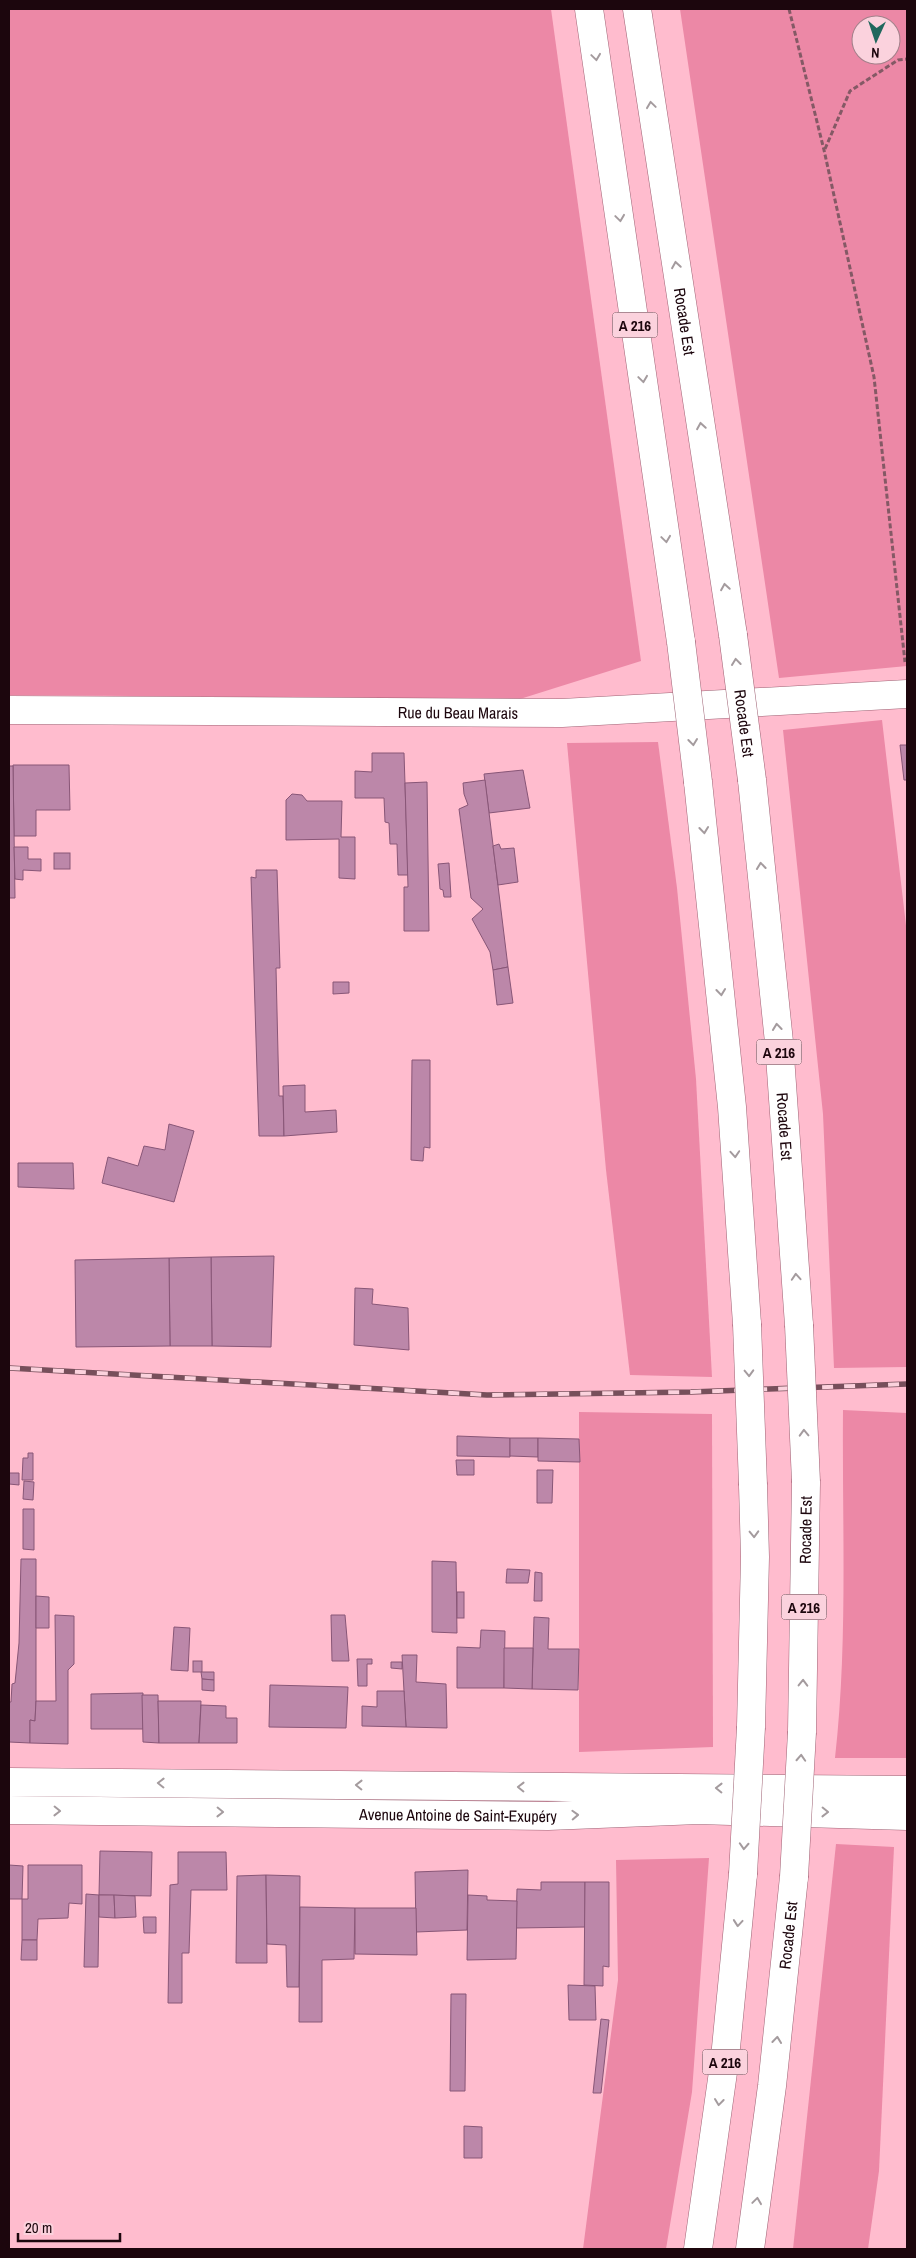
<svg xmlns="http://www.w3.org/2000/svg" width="916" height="2258" font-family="'Archivo Narrow',sans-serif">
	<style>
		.green { fill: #ec88a6; fill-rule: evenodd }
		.building { fill: #bc87a9; stroke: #885677 }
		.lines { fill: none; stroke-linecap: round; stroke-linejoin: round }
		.street-casing { stroke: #9f6375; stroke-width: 29 }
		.secondary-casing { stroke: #9f6375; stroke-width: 29 }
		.highway-casing { stroke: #9f6375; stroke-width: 29 }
		.path { stroke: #845965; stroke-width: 3; stroke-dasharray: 5 2.5; stroke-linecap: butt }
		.street { stroke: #fff; stroke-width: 28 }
		.secondary { stroke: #fff; stroke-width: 28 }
		.highway { stroke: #fff; stroke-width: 28 }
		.rail-casing { stroke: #774f5b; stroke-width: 5.5 }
		.rail { stroke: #fbd2dd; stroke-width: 4; stroke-dasharray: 11; stroke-linecap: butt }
		.highway-bridge-casing { stroke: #9f6375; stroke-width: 29; stroke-linecap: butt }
		.highway-bridge { stroke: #fff; stroke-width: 28 }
		.oneway { stroke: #a49b9e }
		.labels { text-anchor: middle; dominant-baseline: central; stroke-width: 4; stroke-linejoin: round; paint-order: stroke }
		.shield { fill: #fbd2dd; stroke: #5f434b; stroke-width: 1 }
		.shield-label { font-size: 15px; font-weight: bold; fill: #1c060d }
		.street-label { font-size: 16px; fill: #1c060d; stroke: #fbd2dd }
	</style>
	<rect width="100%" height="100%" fill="#ffbcce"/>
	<g class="green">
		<polygon points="9,9 551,9 641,661 520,699 9,695"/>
		<path d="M680,9H907V666L779,678ZM861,25H891V55H861Z"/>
		<polygon points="882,720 907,934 907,1367 834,1368 823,1114 783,730"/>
		<polygon points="658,742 677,888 696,1079 712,1377 630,1375 606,1170 567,743"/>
		<path d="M843,1410L907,1413V1758H835C848,1643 842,1526 843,1410Z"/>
		<polygon points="579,1412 712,1414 713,1747 579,1752"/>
		<polygon points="836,1844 894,1847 879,2171 868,2249 793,2249"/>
		<polygon points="709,1858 692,2092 666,2249 583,2249 618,1980 616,1860"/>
	</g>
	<g class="building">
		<polygon points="900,745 907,745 907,780 904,780"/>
		<polygon points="372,753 404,753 408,875 398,875 397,844 390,844 389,823 385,822 384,798 355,798 355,771 372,772"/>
		<polygon points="13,765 69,765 70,810 36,810 36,836 14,836"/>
		<polygon points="9,766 13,766 15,898 9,898"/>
		<polygon points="523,770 530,808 489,813 484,774"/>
		<polygon points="485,780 508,967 493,970 490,952 472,919 483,909 471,898 459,809 468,805 464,794 463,783"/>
		<polygon points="427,782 429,931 404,931 404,887 408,887 405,783"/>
		<polygon points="292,794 302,795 307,801 342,801 341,837 355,837 355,879 339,878 339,839 286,840 286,800"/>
		<polygon points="499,844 501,849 514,848 518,882 498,885 493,846"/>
		<polygon points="14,847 28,847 28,859 41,859 41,871 23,870 23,880 15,879"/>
		<rect x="54" y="853" width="16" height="16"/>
		<polygon points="449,863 451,897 444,897 443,890 440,889 438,864"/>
		<polygon points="256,870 277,870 280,968 276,968 279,1096 283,1096 284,1136 259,1136 251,877 256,878"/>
		<polygon points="508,967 513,1003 497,1005 493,970"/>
		<polygon points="333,982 349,982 349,993 333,994"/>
		<polygon points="412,1060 430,1060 430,1148 424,1147 423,1161 411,1160"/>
		<polygon points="305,1085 305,1112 336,1110 337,1132 284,1136 283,1086"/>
		<polygon points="169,1124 194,1131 174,1202 102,1183 108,1157 138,1166 144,1146 165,1150"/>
		<polygon points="18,1163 73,1163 74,1189 18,1187"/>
		<polygon points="274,1256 271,1347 212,1346 211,1257"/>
		<polygon points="211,1257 212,1346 170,1346 169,1258"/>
		<polygon points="169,1258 170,1346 76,1347 75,1260"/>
		<polygon points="355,1288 373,1289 372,1304 408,1308 409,1350 354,1345"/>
		<polygon points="457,1436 510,1438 510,1457 457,1456"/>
		<polygon points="510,1438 538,1438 538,1457 510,1456"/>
		<polygon points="538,1438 579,1439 580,1462 538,1461"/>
		<polygon points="28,1453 33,1453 33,1480 22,1480 23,1458 28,1458"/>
		<polygon points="456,1460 474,1460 474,1475 457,1475"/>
		<polygon points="537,1470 553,1470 552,1503 537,1503"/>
		<polygon points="9,1473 19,1473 19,1485 9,1484"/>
		<polygon points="24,1481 34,1482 33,1500 23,1499"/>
		<polygon points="23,1509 34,1509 34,1550 23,1549"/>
		<polygon points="21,1559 36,1559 36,1701 35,1721 30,1720 30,1743 9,1742 9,1702 11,1702 12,1684 15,1683 19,1643"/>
		<polygon points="432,1561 456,1562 457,1633 432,1632"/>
		<polygon points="507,1569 530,1570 528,1583 506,1583"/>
		<polygon points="535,1572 542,1573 542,1601 534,1601"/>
		<rect x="457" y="1592" width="7" height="26"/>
		<polygon points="36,1596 49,1597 49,1628 36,1628"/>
		<polygon points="55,1615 74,1616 74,1664 68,1670 68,1744 30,1743 30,1720 35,1721 36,1701 56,1701"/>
		<polygon points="331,1615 345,1615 349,1661 332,1661"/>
		<polygon points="534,1617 549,1618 548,1649 579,1649 578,1690 532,1689"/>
		<polygon points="174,1627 190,1628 188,1671 171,1670"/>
		<polygon points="481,1630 505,1631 504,1688 457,1688 457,1647 480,1648"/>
		<polygon points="504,1648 533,1648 532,1689 504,1688"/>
		<polygon points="402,1655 417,1655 416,1682 446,1684 447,1728 406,1727"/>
		<polygon points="357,1659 372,1659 372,1664 367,1664 367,1686 358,1686"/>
		<rect x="193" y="1661" width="9" height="11"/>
		<polygon points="391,1662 402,1662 402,1669 391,1668"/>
		<polygon points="201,1672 214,1672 214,1680 202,1679"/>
		<polygon points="202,1679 214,1680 214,1691 202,1690"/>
		<polygon points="270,1685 348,1687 346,1728 269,1727"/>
		<polygon points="377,1691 404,1691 406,1727 362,1726 362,1706 377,1707"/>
		<polygon points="143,1693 143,1729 91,1729 91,1694"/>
		<polygon points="142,1695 158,1695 159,1743 143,1742"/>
		<polygon points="158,1701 201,1701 199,1743 159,1743"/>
		<polygon points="201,1705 226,1706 226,1718 237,1718 237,1743 199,1743"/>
		<polygon points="100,1851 152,1852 151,1896 99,1895"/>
		<polygon points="178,1852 226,1852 227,1890 191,1890 189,1953 182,1953 182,2003 168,2003 170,1885 178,1884"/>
		<polygon points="9,1865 23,1866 22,1899 9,1899"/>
		<polygon points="28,1865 82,1865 82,1904 69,1903 68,1918 38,1919 37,1940 22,1940 22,1899 28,1899"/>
		<polygon points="468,1870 467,1930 416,1932 415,1872"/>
		<polygon points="266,1875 267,1963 236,1963 237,1876"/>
		<polygon points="266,1875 300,1876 299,1987 287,1987 286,1945 267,1944"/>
		<polygon points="541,1882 585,1882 585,1927 516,1928 517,1889 541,1890"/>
		<polygon points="585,1882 609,1882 609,1967 603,1966 603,1986 584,1985"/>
		<polygon points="86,1894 99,1895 98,1967 84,1967"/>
		<polygon points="99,1895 114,1895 115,1918 99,1917"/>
		<polygon points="114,1895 135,1896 136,1917 115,1918"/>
		<polygon points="468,1895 487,1896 487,1900 517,1901 516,1959 467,1960"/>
		<polygon points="300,1907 355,1908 354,1959 322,1960 322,2022 299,2022"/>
		<polygon points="355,1908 416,1908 417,1955 355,1954"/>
		<polygon points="143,1917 156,1917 156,1933 144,1933"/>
		<polygon points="22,1940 37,1940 37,1960 21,1960"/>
		<polygon points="568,1985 595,1986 596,2020 569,2020"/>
		<polygon points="451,1994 466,1994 465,2091 450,2091"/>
		<polygon points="601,2019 609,2020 601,2093 593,2093"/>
		<polygon points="464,2126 482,2127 482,2158 464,2158"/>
	</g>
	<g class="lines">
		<defs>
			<g id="street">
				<path id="s1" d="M9,710L562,713L907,694"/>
			</g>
			<g id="secondary">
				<polyline points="9,1782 907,1790"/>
				<path id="s2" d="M9,1810L548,1816L698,1810L907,1816"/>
			</g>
			<g id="highway">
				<polyline points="589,9 681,642"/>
				<path id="s3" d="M637,9L733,635"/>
				<path id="s4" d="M752,780L779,1042L799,1325"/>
				<polyline points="698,782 732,1107 747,1324"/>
				<polyline points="751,1727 755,1557 753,1485"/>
				<path id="s5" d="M802,1732L806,1482"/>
				<polyline points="698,2249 725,2058 743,1874"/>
				<path id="s6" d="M750,2249L772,2086L794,1877"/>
			</g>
		</defs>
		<use href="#street" class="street-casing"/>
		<use href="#secondary" class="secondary-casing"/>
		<use href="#highway" class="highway-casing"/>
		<g class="path">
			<polyline points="789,9 824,150 874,377 905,662"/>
			<polyline points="825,149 850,91 898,60 907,59"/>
		</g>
		<use href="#street" class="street"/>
		<use href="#secondary" class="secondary"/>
		<use href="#highway" class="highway"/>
		<defs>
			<polyline id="rail" points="9,1368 487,1395 691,1392 907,1384"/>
		</defs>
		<use href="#rail" class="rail-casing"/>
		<use href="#rail" class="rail"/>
		<defs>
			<g id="highway-bridge">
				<path id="s7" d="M733,635L752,780"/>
				<polyline points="681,642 698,782"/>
				<polyline points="747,1324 753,1485"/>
				<polyline points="799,1325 806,1482"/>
				<polyline points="743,1874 751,1727"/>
				<polyline points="794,1877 802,1732"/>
			</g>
		</defs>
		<use href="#highway-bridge" class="highway-bridge-casing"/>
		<use href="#highway-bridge" class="highway-bridge"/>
	</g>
	<defs><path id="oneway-chevron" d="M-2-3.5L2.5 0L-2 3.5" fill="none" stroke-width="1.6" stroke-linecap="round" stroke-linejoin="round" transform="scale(1.25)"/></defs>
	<g class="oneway">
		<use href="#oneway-chevron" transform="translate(596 57) rotate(82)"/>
		<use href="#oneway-chevron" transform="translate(651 105) rotate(-98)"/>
		<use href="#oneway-chevron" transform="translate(620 218) rotate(82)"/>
		<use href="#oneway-chevron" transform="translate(676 265) rotate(-99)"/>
		<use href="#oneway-chevron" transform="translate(643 379) rotate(82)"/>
		<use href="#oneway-chevron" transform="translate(701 426) rotate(-99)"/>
		<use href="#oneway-chevron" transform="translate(666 539) rotate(82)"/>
		<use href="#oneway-chevron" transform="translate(725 587) rotate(-99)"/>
		<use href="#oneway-chevron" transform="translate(736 662) rotate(-97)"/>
		<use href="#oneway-chevron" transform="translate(693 742) rotate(83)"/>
		<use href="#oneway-chevron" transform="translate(704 830) rotate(84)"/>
		<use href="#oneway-chevron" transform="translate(761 866) rotate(-96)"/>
		<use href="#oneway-chevron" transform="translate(721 992) rotate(84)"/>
		<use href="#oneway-chevron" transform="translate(777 1027) rotate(-96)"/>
		<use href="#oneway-chevron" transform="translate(735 1154) rotate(86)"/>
		<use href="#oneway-chevron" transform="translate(796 1277) rotate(-94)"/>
		<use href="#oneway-chevron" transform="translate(749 1373) rotate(88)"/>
		<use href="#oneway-chevron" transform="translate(804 1433) rotate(-92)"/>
		<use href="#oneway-chevron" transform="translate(754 1534) rotate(88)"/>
		<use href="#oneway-chevron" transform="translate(803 1683) rotate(-89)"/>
		<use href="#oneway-chevron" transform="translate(801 1758) rotate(-87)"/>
		<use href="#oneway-chevron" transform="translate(161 1783) rotate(-179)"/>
		<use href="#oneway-chevron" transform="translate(359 1785) rotate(-179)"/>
		<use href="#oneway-chevron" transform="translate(521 1787) rotate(-179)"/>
		<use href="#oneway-chevron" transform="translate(719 1788) rotate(-179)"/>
		<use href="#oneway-chevron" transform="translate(57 1811) rotate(1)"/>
		<use href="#oneway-chevron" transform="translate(220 1812) rotate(1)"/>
		<use href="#oneway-chevron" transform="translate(825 1812) rotate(1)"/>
		<use href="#oneway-chevron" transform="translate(575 1815) rotate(-2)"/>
		<use href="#oneway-chevron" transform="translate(744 1846) rotate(93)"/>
		<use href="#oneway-chevron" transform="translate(738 1923) rotate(95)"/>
		<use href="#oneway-chevron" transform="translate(777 2040) rotate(-84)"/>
		<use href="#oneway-chevron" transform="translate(719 2102) rotate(97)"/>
		<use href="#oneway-chevron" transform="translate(757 2201) rotate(-82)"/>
	</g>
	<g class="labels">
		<g class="shield">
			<rect x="612.5" y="312.5" width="45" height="25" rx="4"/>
			<rect x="756.5" y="1039.5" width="45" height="25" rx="4"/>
			<rect x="781.5" y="1594.5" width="45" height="25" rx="4"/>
			<rect x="702.5" y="2049.5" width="45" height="25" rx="4"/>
		</g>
		<g class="shield-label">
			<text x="635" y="325">A 216</text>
			<text x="779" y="1052">A 216</text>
			<text x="804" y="1607">A 216</text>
			<text x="725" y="2062">A 216</text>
		</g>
		<g class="street-label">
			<text stroke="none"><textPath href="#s3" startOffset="316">Rocade Est</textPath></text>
			<text stroke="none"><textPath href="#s1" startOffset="449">Rue du Beau Marais</textPath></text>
			<text stroke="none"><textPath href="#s7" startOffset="89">Rocade Est</textPath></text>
			<text stroke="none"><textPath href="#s4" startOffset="348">Rocade Est</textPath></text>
			<text stroke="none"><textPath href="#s5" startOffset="202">Rocade Est</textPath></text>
			<text stroke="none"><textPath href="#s2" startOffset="449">Avenue Antoine de Saint-Exupéry</textPath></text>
			<text stroke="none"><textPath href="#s6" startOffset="316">Rocade Est</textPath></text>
		</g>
	</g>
	<rect width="916" height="2258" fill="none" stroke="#1c060d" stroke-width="20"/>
	<g transform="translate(876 40) rotate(183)"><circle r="24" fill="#fbd2dd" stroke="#a2808a"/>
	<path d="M0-4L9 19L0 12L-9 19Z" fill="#20685d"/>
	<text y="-8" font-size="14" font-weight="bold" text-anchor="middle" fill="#1c060d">N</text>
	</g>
	<path d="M18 2233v8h102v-8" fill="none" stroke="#1c060d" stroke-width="2.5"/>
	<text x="25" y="2233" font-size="15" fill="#1c060d" stroke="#fbd2dd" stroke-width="4" paint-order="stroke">20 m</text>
</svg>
